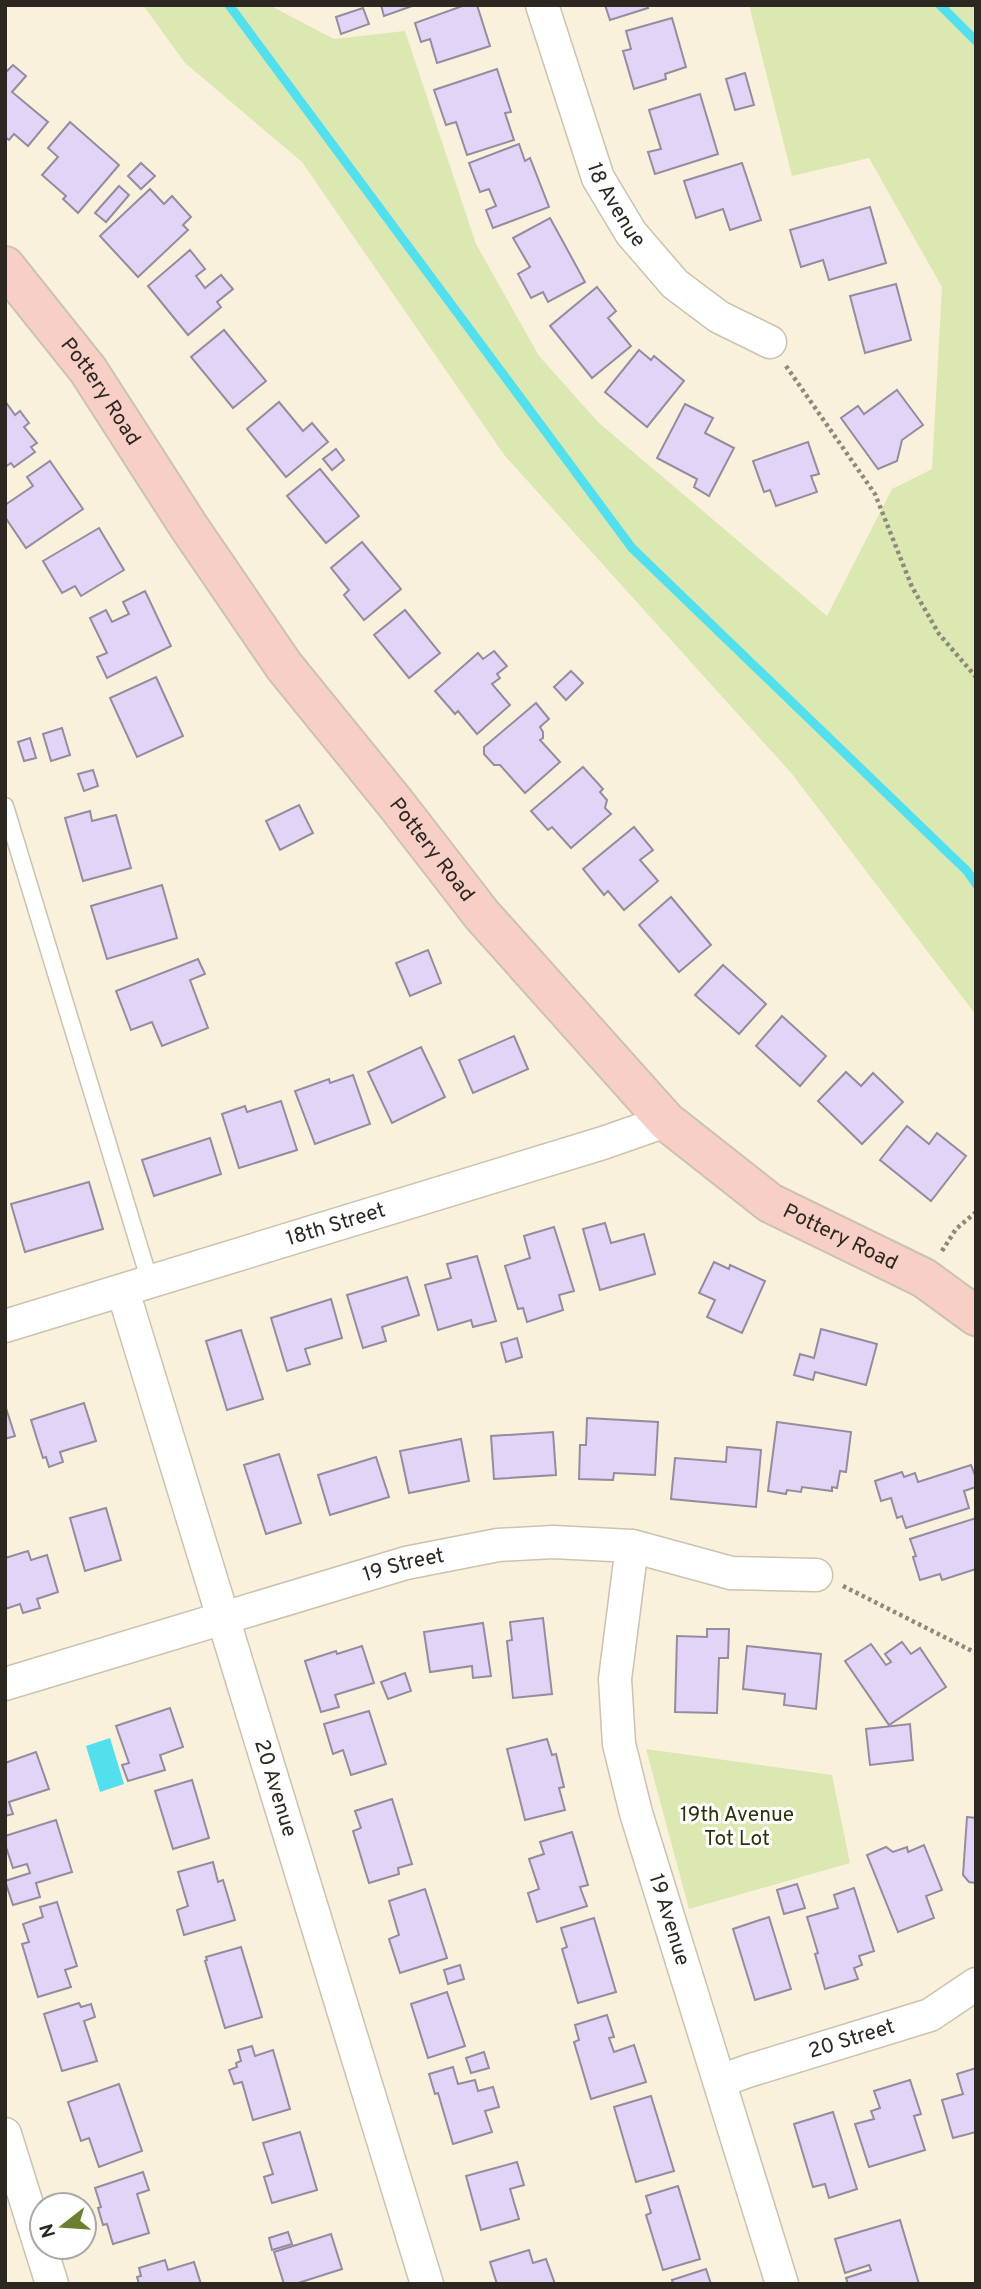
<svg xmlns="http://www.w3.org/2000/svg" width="981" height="2289" font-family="Overpass,sans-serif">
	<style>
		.green { fill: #dce8b1 }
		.water { fill: #53e0ee }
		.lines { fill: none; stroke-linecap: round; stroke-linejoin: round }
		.stream { stroke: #53e0ee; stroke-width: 9 }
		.building { fill: #e1d4f6; stroke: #948c9f; stroke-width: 2 }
		.lane-casing { stroke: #cbc2af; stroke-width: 19 }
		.street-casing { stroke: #cbc2af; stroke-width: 35 }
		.secondary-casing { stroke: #cbc2af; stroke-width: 42 }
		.path { stroke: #8f897b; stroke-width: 4.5; stroke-dasharray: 3.5 3.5; stroke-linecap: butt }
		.lane { stroke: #fff; stroke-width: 16 }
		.street { stroke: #fff; stroke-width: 32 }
		.secondary { stroke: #f8cfc7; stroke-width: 38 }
		.labels { text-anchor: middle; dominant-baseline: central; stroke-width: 6; stroke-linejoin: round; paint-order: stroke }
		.street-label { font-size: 21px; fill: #2c2821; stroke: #fff }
		.park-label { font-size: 21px; fill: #2c320a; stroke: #fff }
	</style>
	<rect width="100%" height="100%" fill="#f9f1dc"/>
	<g class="green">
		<polygon points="143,5 269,5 334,39 405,31 476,244 539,356 599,423 827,616 892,489 932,469 942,287 869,158 792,176 749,5 976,5 976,1015 792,774 505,456 302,162 185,63"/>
		<polygon points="646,1749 832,1775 850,1863 689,1909"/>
	</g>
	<polygon class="water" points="110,1738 124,1784 100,1792 86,1746"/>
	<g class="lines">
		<g class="stream">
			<polyline points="229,5 632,548 967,871 976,884"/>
			<polyline points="940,5 976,41"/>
		</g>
	</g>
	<g class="building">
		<polygon points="381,5 415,5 384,16"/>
		<polygon points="465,5 477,5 490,46 437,63 430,39 421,42 415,23"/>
		<polygon points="605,5 647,5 648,8 610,20"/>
		<polygon points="363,8 369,24 341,34 336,17"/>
		<polygon points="672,18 686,67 665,74 666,79 634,89 623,51 631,49 626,31"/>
		<polygon points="13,65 26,76 12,92 48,122 28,146 14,134 9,140 5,137 5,73"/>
		<polygon points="497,69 511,112 505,113 514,140 467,155 456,122 446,125 434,90"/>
		<polygon points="745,73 754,105 735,110 726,79"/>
		<polygon points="700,94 718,154 655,174 648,152 661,149 649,110"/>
		<polygon points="70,122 119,165 78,213 63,199 66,196 42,175 58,157 48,148"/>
		<polygon points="519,144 525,161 530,158 549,207 493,228 486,210 496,206 489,189 480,192 469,163"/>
		<polygon points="141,163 155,176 141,189 128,176"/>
		<polygon points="742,163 761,220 730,230 723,209 696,218 684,181"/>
		<polygon points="119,186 129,195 106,222 95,213"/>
		<polygon points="150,189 164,204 172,196 191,217 183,225 188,230 138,277 100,236"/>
		<polygon points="870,207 886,263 829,280 823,260 801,267 790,230"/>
		<polygon points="550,218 585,282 548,302 543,292 531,298 518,274 530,267 513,238"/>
		<polygon points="190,250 205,269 196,276 205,288 221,275 233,289 217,302 221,307 188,335 148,286"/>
		<polygon points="896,284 911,340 865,353 850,296"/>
		<polygon points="597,287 616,311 608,318 631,346 592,378 550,326"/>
		<polygon points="224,330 266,381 233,408 191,357"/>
		<polygon points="639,350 651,360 654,356 684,381 647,427 605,392"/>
		<polygon points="897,390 923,425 902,440 897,461 878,469 841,418 858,406 864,414"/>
		<polygon points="5,401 15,415 20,411 29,423 24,427 37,443 31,447 35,452 14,467 11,463 5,467"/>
		<polygon points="279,402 303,431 312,423 328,442 286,477 247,429"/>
		<polygon points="685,404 713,418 705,433 734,448 709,496 694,487 697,479 657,458"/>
		<polygon points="808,442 819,474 811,476 817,492 776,506 770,490 764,492 753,461"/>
		<polygon points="336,449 344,460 332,470 323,459"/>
		<polygon points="50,461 83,509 26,548 5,517 5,505 33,486 27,477"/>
		<polygon points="320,469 359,516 326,543 287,496"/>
		<polygon points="99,528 124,570 81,596 75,586 62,593 43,561"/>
		<polygon points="362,542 401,589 364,620 344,595 349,590 331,568"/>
		<polygon points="145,591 171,646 107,678 97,657 107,653 90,618 106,610 112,622 129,614 123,602"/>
		<polygon points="405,610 440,653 409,678 374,635"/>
		<polygon points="494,651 507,666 497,674 500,678 492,684 510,705 477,734 458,711 455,714 435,691 478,653 483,659"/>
		<polygon points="571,671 583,683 566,700 554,687"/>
		<polygon points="156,677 183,736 137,757 110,698"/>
		<polygon points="536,703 549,719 540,727 543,732 543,738 540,740 560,762 525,793 500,765 494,765 484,754 484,747"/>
		<polygon points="62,728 70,755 51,761 43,734"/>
		<polygon points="30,738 36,758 24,761 18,742"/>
		<polygon points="583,767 603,789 600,792 607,800 605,808 611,814 571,848 552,827 548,830 531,811"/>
		<polygon points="93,770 98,786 84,791 78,774"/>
		<polygon points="299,805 313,833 280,850 266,821"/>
		<polygon points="90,811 92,821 116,815 131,868 83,881 65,818"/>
		<polygon points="634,827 653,850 640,860 658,881 624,910 608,891 604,895 583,869"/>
		<polygon points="162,885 177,938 107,959 91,906"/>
		<polygon points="671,897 711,945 679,972 639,925"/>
		<polygon points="428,950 441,983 410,996 396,963"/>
		<polygon points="198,959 205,974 190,980 208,1028 162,1046 152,1022 131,1030 116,991"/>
		<polygon points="723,965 766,1004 739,1034 695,995"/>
		<polygon points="782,1016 826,1056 800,1086 756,1046"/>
		<polygon points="514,1036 528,1069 473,1093 459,1060"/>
		<polygon points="421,1047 445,1097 392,1123 368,1072"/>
		<polygon points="846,1072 861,1086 873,1073 903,1102 862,1144 818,1101"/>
		<polygon points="353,1075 370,1124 315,1144 295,1091 329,1079 330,1083"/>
		<polygon points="281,1101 297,1150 239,1168 222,1114 245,1106 247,1112"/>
		<polygon points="907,1126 929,1144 937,1133 966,1156 931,1201 880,1160"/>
		<polygon points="210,1138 221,1174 154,1196 142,1160"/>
		<polygon points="89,1182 103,1229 25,1252 11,1204"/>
		<polygon points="605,1223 611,1243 644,1234 655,1274 600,1290 583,1229"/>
		<polygon points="554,1227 574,1291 559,1295 563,1310 527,1322 523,1308 518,1309 505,1266 530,1258 524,1236"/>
		<polygon points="477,1256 496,1321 473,1327 471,1320 438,1330 425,1285 451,1278 447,1264"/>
		<polygon points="714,1262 729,1269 730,1265 765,1281 742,1333 707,1317 715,1300 699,1293"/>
		<polygon points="407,1277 419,1315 382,1327 386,1341 363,1348 347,1295"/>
		<polygon points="331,1299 342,1338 305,1349 310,1364 287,1371 271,1318"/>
		<polygon points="821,1329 877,1344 866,1385 815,1372 813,1380 794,1375 800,1354 814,1358"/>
		<polygon points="241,1330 263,1399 227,1410 206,1341"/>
		<polygon points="517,1338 522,1357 506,1362 501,1343"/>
		<polygon points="84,1403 96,1441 60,1452 63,1462 49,1467 46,1457 43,1458 31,1420"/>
		<polygon points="5,1405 15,1436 5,1439"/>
		<polygon points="587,1418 658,1422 655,1475 614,1473 613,1480 579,1479 580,1445 586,1445"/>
		<polygon points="777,1422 851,1432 846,1472 840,1471 837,1488 832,1487 832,1491 802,1487 801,1492 787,1490 786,1494 768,1491"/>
		<polygon points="553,1432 556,1475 494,1479 491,1436"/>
		<polygon points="461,1439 469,1481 409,1493 400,1451"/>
		<polygon points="727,1447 761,1450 756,1507 671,1499 675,1458 726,1462"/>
		<polygon points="279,1454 301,1523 266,1534 244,1465"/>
		<polygon points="376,1457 389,1497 330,1515 318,1475"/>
		<polygon points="971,1465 976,1478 976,1487 964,1491 969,1508 906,1528 902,1516 897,1518 891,1498 881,1501 875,1481 902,1472 904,1477 915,1473 918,1482"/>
		<polygon points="106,1508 121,1560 85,1571 70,1518"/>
		<polygon points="976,1518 976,1569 942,1580 940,1574 920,1580 913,1557 916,1556 910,1539"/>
		<polygon points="28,1551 31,1560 47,1555 58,1592 37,1599 40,1608 23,1613 20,1604 5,1609 5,1558"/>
		<polygon points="543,1618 552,1694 513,1698 507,1641 512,1640 510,1622"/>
		<polygon points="483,1623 491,1676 473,1678 472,1666 430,1672 424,1632"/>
		<polygon points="707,1629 729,1629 728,1658 719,1658 717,1713 675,1712 677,1636 707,1637"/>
		<polygon points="902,1642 911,1654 920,1648 946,1687 889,1725 845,1661 871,1644 886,1665 891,1662 885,1654"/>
		<polygon points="362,1646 374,1683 335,1695 339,1707 321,1712 305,1661 336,1651 337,1654"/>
		<polygon points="747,1646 821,1654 816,1709 784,1705 785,1694 743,1689"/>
		<polygon points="405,1673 411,1691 388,1699 381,1682"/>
		<polygon points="170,1708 183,1747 160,1755 165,1770 128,1781 122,1765 129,1763 116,1726"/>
		<polygon points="369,1711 386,1764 351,1775 343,1750 333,1754 324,1724"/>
		<polygon points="910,1724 913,1760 870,1765 866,1729"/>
		<polygon points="547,1739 552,1755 556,1754 564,1787 559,1788 565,1810 525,1820 507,1749"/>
		<polygon points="36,1752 49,1789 9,1802 13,1814 5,1816 5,1763"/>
		<polygon points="192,1780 209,1838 173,1849 155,1791"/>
		<polygon points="392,1799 412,1864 398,1868 399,1874 369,1883 353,1831 361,1828 355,1811"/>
		<polygon points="967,1817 976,1818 976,1883 969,1882 963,1875"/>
		<polygon points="56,1820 72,1872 36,1883 40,1897 13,1905 5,1881 30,1873 27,1864 13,1868 5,1844 5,1836"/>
		<polygon points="572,1832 588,1885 580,1887 587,1906 537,1922 528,1893 539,1889 529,1859 544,1854 540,1842"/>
		<polygon points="924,1845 942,1890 926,1896 934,1918 898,1932 867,1855 886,1847 893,1852 907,1847 908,1852"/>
		<polygon points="213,1862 218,1882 223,1880 235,1920 184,1935 177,1910 188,1906 178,1872"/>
		<polygon points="797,1884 805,1908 784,1914 777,1890"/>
		<polygon points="854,1888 874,1951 859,1956 862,1965 854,1968 858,1979 825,1989 815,1954 818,1953 807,1917 838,1908 834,1895"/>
		<polygon points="425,1889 447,1958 400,1973 389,1939 399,1935 389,1901"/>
		<polygon points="57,1902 77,1966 65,1970 71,1987 38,1997 22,1944 29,1942 23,1924 43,1917 40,1907"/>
		<polygon points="769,1917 791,1989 755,2000 733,1929"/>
		<polygon points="594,1918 616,1992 578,2003 562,1949 567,1947 561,1928"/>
		<polygon points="241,1947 262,2017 225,2028 205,1961 207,1960 206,1957"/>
		<polygon points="460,1965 464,1979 448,1984 444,1970"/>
		<polygon points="447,1992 465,2046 428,2058 411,2004"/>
		<polygon points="79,2003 81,2007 91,2004 95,2017 84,2021 97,2061 62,2071 44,2014"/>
		<polygon points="607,2015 614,2037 609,2038 614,2052 634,2045 646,2082 591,2099 574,2042 579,2040 575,2025"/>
		<polygon points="252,2046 255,2056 273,2050 290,2109 253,2120 242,2082 234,2084 229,2070 237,2067 236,2063 241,2061 238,2050"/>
		<polygon points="484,2052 489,2068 471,2073 466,2058"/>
		<polygon points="453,2067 458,2084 475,2080 478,2091 493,2087 499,2107 485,2111 492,2132 453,2144 438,2093 435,2094 429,2074"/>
		<polygon points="976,2068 976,2132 953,2138 942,2100 963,2094 957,2074"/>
		<polygon points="910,2080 921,2114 914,2116 925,2150 869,2167 855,2124 874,2119 871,2111 880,2108 874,2091"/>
		<polygon points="119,2084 142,2151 99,2167 89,2138 81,2141 68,2102"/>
		<polygon points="651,2096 674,2171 636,2182 614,2107"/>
		<polygon points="833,2112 857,2189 829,2198 825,2184 813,2187 794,2124"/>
		<polygon points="300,2132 317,2190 272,2203 264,2177 273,2174 263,2143"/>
		<polygon points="517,2162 524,2185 510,2189 519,2219 481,2230 466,2176"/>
		<polygon points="143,2172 149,2190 137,2194 149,2233 113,2244 107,2224 103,2225 98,2208 101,2207 95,2188"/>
		<polygon points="678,2186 700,2259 663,2270 646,2215 651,2213 646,2196"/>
		<polygon points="900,2220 919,2284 848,2284 846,2278 871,2270 869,2265 845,2273 835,2239"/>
		<polygon points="288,2232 292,2244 272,2250 269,2238"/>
		<polygon points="331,2234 342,2269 295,2284 284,2284 274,2252"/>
		<polygon points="529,2250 533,2263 546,2259 555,2284 497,2284 490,2262"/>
		<polygon points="165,2260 168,2270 194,2262 201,2284 139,2284 137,2277 141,2276 139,2268"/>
		<polygon points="706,2269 711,2284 673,2284 672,2280"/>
	</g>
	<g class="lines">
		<defs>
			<polyline id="lane" points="5,806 150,1282"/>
			<g id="street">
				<path id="s1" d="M542,5L598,178L631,233L675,284L719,317L770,342"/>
				<path id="s2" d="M123,1291L427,2284"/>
				<path id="s3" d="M5,1326L603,1143L666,1121"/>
				<path id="s4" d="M632,1546L615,1679L619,1744L636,1813L782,2284"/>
				<path id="s5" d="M5,1684L406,1563L498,1545L553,1542L632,1546L731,1573L816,1575"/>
				<path id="s6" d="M720,2081L748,2071L930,2015L976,1984"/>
				<polyline points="5,2134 52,2284"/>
			</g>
			<g id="secondary">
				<path id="s7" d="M5,266L88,370L189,527L284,666L396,804L482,915L666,1121L770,1203L924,1278L976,1316"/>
			</g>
		</defs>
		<use href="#lane" class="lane-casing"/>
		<use href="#street" class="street-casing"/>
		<use href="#secondary" class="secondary-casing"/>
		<g class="path">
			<polyline points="786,366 875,494 912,587 939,634 976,677"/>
			<polyline points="942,1251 956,1229 976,1212"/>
			<polyline points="843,1586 976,1653"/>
		</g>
		<use href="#lane" class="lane"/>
		<use href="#street" class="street"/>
		<use href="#secondary" class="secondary"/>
	</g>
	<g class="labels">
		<g class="street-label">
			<text stroke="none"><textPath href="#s1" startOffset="214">18 Avenue</textPath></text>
			<text stroke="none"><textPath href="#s7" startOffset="158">Pottery Road</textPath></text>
			<text stroke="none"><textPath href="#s7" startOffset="724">Pottery Road</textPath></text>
			<text stroke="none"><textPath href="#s3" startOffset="346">18th Street</textPath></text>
			<text stroke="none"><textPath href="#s7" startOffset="1293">Pottery Road</textPath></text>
			<text stroke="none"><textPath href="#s5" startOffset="416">19 Street</textPath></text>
			<text stroke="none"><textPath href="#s2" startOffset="520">20 Avenue</textPath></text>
			<text stroke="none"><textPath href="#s4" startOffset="382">19 Avenue</textPath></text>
			<text stroke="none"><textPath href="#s6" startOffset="138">20 Street</textPath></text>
		</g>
		<g class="park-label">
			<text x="737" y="1815">19th Avenue<tspan x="737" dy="24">Tot Lot</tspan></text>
		</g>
	</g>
	<rect width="981" height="2289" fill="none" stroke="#2c2821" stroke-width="14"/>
	<g transform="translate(63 2226) rotate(253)"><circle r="33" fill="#ffffff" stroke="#aba9a6" stroke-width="2"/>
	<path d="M0-5L12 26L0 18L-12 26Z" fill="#6c7f2f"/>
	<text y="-10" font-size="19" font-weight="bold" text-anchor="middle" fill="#2c2821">N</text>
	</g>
</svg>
